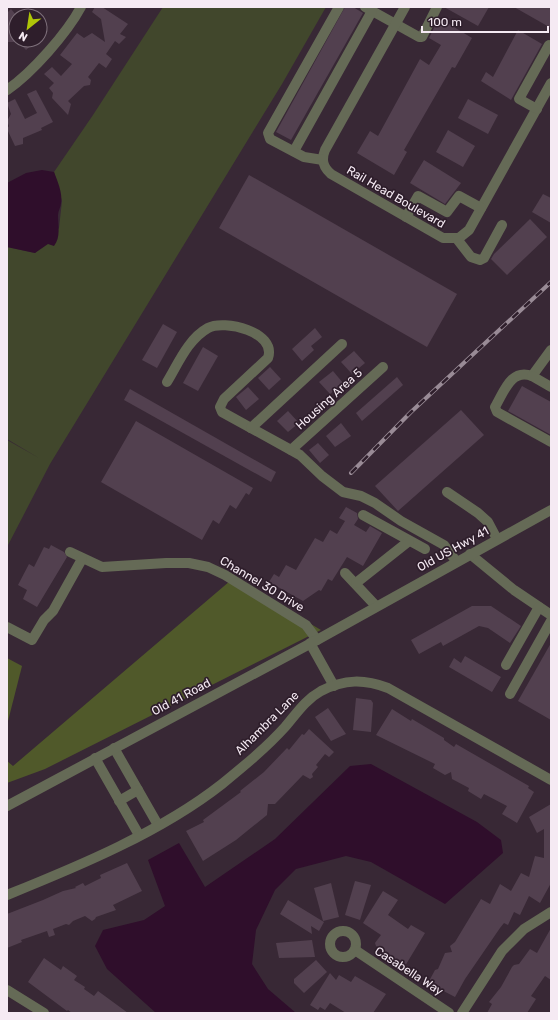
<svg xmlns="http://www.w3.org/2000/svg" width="558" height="1020" font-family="Rubik,sans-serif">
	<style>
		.green { fill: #41472c }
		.forest { fill: #50592a }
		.water { fill: #2f0e2b }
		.building { fill: #52404f }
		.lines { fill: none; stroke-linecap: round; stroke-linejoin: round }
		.minor { stroke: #656a56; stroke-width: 10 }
		.rail-casing { stroke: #998b96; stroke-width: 4 }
		.rail { stroke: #2e1e2b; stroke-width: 2.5; stroke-dasharray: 8; stroke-linecap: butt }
		.labels { text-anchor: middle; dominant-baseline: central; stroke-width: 3.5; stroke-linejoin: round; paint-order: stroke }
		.street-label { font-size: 12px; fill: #f5eaf3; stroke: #2e1e2b }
	</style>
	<rect width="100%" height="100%" fill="#382835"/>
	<polygon class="green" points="163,7 326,7 282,84 50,464 7,547 7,440 39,458 7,439 7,247 35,253 59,228 62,201 54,172 93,115"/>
	<g class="forest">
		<polygon points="230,581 258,593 321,630 45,769 7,783 7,761 13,766"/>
		<polygon points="7,658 22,666 7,725"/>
	</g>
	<g class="water">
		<path d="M42,170L54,172C57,180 63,193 61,203C61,207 58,211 58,215C58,226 61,237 54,246L48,244L35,253L7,247V183L26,173Z"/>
		<polygon points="371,764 477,822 501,840 503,853 445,904 371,862 346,856 296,869 275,890 256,930 252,964 268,989 296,1013 156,1013 107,969 95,946 103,930 144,920 165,906 148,860 179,843 205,887 275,839 350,766"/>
	</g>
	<g class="building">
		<polygon points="95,7 102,7 128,24 120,34 126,37 119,44 115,41 106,54 112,59 106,68 99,63 88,77 91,80 90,85 84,86 68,101 71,104 68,115 52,98 53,93 49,88 54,83 44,74 52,67 61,76 72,64 60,55 77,33 84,38 92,33 105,42 101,19 92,12"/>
		<polygon points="345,7 353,7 363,13 291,140 276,132"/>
		<polygon points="444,7 489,7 478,26"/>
		<polygon points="514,7 551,7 551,28"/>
		<polygon points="11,9 16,15 16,42 8,42 7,39 7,13"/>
		<polygon points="439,18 472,38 455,68 452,67 430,105 404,150 407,152 394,175 357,153 370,131 378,136 420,59 429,65 441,45 429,38"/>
		<polygon points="518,30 542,44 511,100 481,81 486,72 493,77"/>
		<polygon points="17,40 37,40 26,50"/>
		<polygon points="36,90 53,122 41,128 42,130 23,138 23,144 15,146 7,129 9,126 7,121 11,114 7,103 15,99 25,119 37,113 27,94"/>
		<polygon points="468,99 498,115 488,134 458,118"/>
		<polygon points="448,130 475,146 463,167 436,152"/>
		<polygon points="424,160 461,183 445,204 410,183"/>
		<polygon points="249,175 457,294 427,347 219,228"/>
		<polygon points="543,194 551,198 551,223 532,212"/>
		<polygon points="530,219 547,237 507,275 491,259 494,254"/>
		<polygon points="163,324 177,332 157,368 142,360"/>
		<polygon points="315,328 322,337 311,346 314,350 302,361 292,349"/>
		<polygon points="203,347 218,356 198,391 183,383"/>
		<polygon points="354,351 365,363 352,374 341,362"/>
		<polygon points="270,367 281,379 269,390 258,378"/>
		<polygon points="333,371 343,383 330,394 319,382"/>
		<polygon points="397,377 403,385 362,421 356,413"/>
		<polygon points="522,386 551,402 551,435 508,411"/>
		<polygon points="248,387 259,399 246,410 236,397"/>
		<polygon points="130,389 276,472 271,482 124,400"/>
		<polygon points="461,410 484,435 398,511 375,486"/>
		<polygon points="288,411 299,423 288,432 277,421"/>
		<polygon points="136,421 253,488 249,495 246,493 236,509 230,505 219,524 213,520 202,540 101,482"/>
		<polygon points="341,423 351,436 335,447 326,436"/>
		<polygon points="318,443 329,455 320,463 309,450"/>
		<polygon points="346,507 357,513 358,519 354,525 366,532 370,526 382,533 363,566 347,557 332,581 328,579 321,591 319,590 303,601 269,582 274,574 279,577 286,565 296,570 315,538 323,542 330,530 337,534 345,521 339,518"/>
		<polygon points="51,545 64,552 67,557 37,607 23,599 27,590 18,585 29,564 34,567 44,547 49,549"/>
		<polygon points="472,606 491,606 521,626 510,643 488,628 479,626 443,646 441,642 419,654 411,640"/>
		<polygon points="551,643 551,720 518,701"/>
		<polygon points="465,656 501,677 492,692 449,667 454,658 461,663"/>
		<polygon points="356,698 371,700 373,703 371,732 353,730"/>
		<polygon points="328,708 346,734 331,741 315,717"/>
		<polygon points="392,709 411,721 412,719 444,738 444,740 454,747 456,744 529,786 528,788 534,792 517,823 502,814 507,806 484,794 481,799 468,791 469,788 452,779 451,772 445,775 433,768 435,764 376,735"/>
		<polygon points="309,729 334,752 329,757 325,754 316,765 318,767 312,774 313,777 310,779 303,775 275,804 268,804 267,815 236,840 203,861 186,831 204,822 203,820 241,792 240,791 264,772 287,748 289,750 302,734 304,735"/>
		<polygon points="551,804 551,883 540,903 529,896 520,915 514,912 508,925 504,923 500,928 465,979 455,997 428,983 435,970 438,969 445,953 452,952 450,946 455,942 481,899 490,904 500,884 511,891 521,873 529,877 535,856 544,858 544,829 537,833 529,817"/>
		<polygon points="127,863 142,891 113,905 116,910 96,917 95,919 92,921 85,916 73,921 69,925 66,924 53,929 55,935 49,937 47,931 21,940 22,942 7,948 7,914 43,900 63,891 76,888 75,887 83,883 85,886 101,878 100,875"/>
		<polygon points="355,881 371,885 360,920 345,915"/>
		<polygon points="331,883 339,917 323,921 314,888"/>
		<polygon points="383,891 398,900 388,915 408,929 411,925 425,933 405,966 376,946 375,943 381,935 363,923"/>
		<polygon points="288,900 324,922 319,931 311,926 312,934 280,914"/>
		<polygon points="551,928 551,980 545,976 531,996 536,999 527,1013 487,1013 492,1004 489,1002 501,987 512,967 514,965 519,964 530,949 537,953"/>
		<polygon points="312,940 315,957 279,958 276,943"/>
		<polygon points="44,958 61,970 63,966 77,976 74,980 85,987 84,989 94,996 98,991 128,1013 72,1013 68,1010 67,1011 28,982"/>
		<polygon points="316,960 327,972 304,993 294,983 294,979"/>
		<polygon points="330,973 336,980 339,975 351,982 355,976 386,994 373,1013 346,1013 330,1003 325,1010 320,1007 318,1010 310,1005"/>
	</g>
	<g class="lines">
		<g class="minor">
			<polyline points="365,7 419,37 422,37 437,7"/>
			<path d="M405,7L325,150C321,160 323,167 331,174L443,238H459L469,230L551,83"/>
			<path d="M7,90C32,73 67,33 81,7"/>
			<polyline points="537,109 519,99 549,45 551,46"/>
			<polyline points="294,151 372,11"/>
			<polyline points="323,160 304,157 270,139 268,133 339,7"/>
			<polyline points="406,217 418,196 447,212 459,196 481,208"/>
			<polyline points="457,239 471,257 480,260 484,258 502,225"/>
			<path d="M551,350L532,376C511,368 504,392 495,407L497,412L551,442"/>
			<polyline points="532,376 551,387"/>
			<path d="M167,382C178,364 188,339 208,328C224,319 277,332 268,358L224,399L220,407L222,412L300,455L322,476L343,492L361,496L375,503L401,521L444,545L456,561"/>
			<polyline points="251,428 342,344"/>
			<polyline points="291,450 383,367"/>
			<polyline points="447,492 478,513 488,522 497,539"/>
			<polyline points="363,515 425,549"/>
			<polyline points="70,552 102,567 166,563 189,563 208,567 225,575 306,625 317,640"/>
			<polyline points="470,554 514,590 551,615"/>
			<polyline points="345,573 376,606"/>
			<polyline points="356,583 409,541"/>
			<polyline points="7,627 32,640 44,620 53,611 82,559"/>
			<polyline points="310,643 334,686"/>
			<polyline points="506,665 539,607"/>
			<polyline points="510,694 551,621"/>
			<polyline points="114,748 158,825"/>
			<polyline points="95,758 139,835"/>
			<polyline points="119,801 138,790"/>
			<polyline points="7,806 317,640 551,510"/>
			<path d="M7,895C79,866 161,832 222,784C244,766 266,748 285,727C297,713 305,700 321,691C345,679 364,679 388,688L551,780"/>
			<circle cx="343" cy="944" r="13"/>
			<polyline points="355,950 449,1013"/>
			<polyline points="7,990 44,1013"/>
			<polyline points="462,1013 502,951 524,929 551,912"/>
		</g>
		<defs>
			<polyline id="rail" points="351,473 411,412 551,282"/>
		</defs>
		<use href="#rail" class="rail-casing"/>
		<use href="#rail" class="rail"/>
	</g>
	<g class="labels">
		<g class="street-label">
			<text transform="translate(396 197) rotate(30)">Rail Head Boulevard</text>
			<text transform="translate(329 399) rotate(-42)">Housing Area 5</text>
			<text transform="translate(453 549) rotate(-29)">Old US Hwy 41</text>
			<text transform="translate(262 584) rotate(31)">Channel 30 Drive</text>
			<text transform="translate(181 697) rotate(-28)">Old 41 Road</text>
			<text transform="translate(267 723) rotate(-45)">Alhambra Lane</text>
			<text transform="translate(409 971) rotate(33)">Casabella Way</text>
		</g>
	</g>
	<rect width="558" height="1020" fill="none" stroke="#f5eaf3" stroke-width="16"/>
	<g transform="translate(28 28) rotate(210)"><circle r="19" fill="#2e1e2b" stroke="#7e707b"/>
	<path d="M0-3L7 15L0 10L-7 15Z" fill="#afc508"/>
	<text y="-6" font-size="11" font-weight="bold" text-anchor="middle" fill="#f5eaf3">N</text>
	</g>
	<path d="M422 26v6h126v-6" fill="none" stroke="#f5eaf3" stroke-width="2"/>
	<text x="428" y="26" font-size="12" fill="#f5eaf3" stroke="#2e1e2b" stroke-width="3" paint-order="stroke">100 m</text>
</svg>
